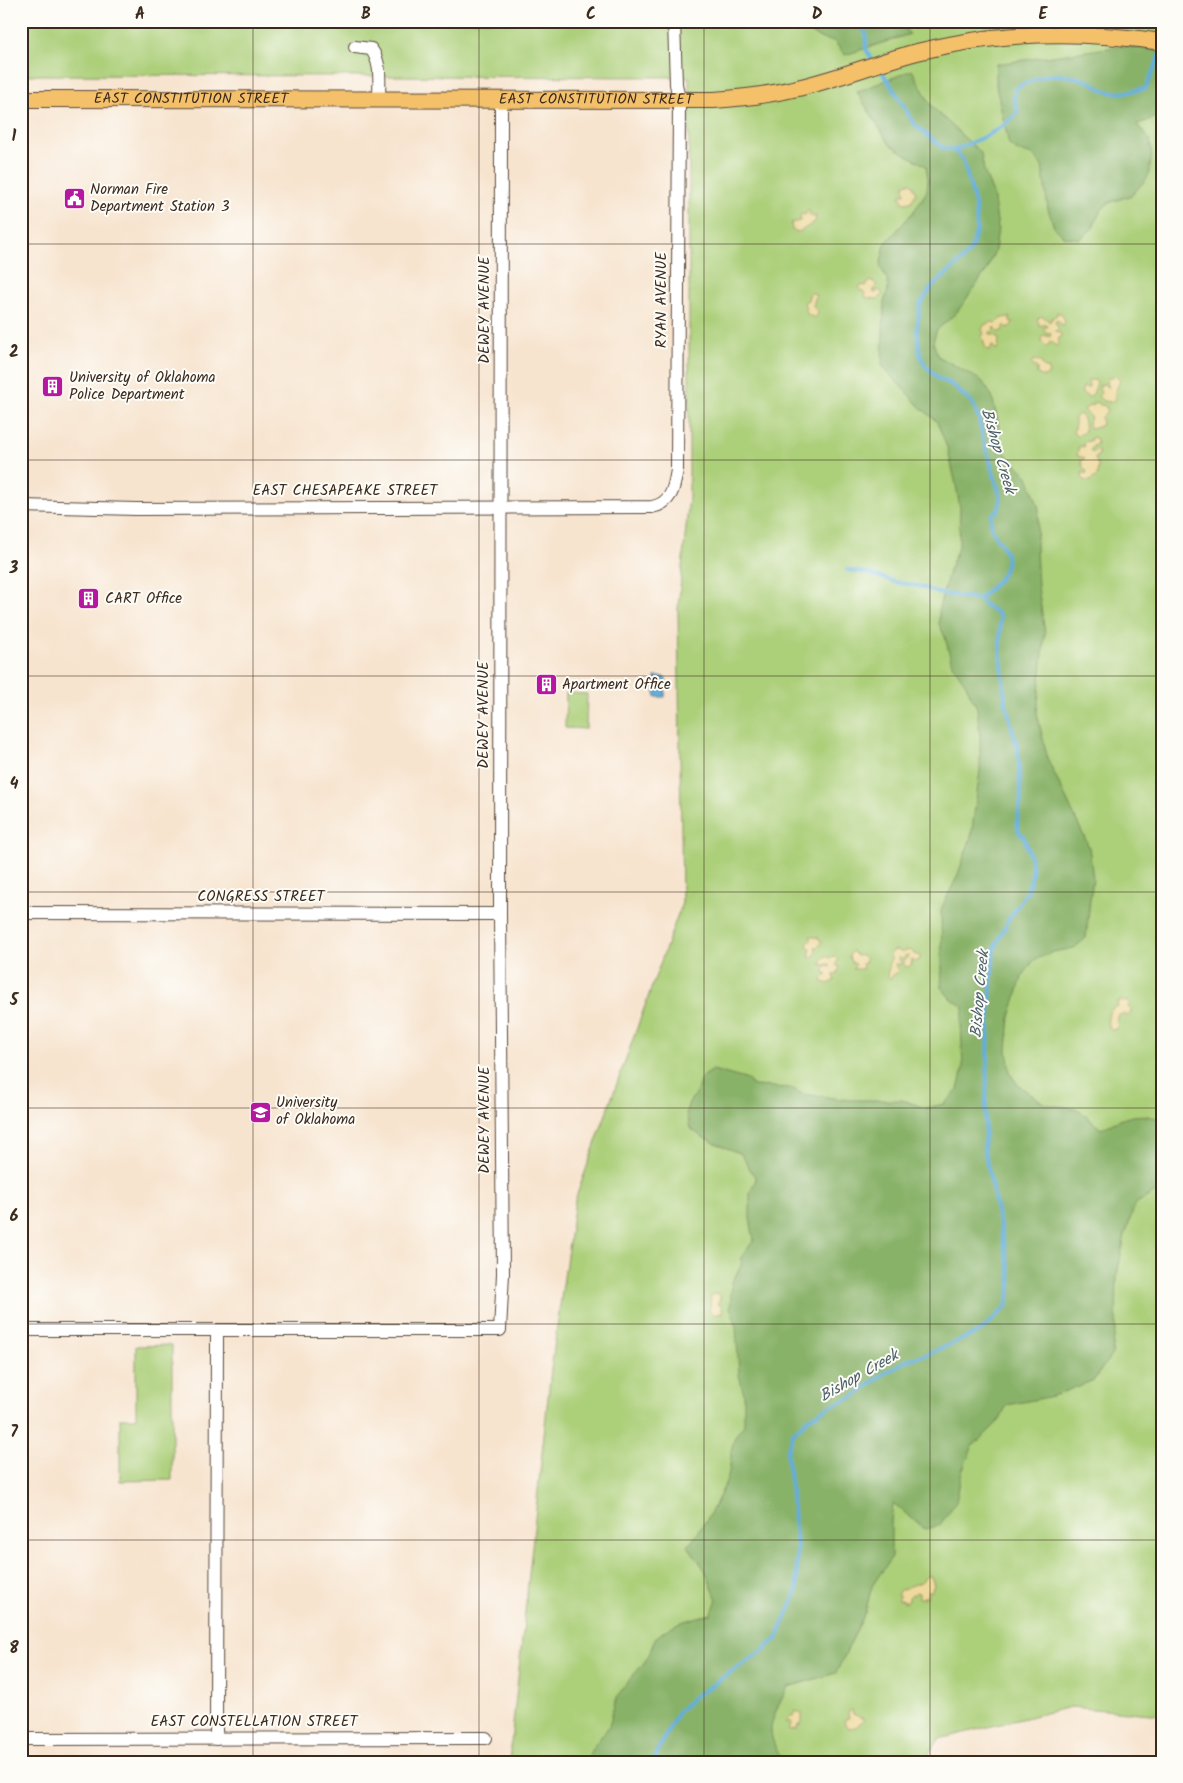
<svg xmlns="http://www.w3.org/2000/svg" width="1183" height="1783" font-family="Kalam,sans-serif">
	<style>
		.green { fill: #accf79; stroke: #747c4c }
		.forest { fill: #89b269; stroke: #626e44 }
		.sand { fill: #eeda9e; stroke: #94825e }
		.water { fill: #62aedb; stroke: #4e6c7c }
		.lines { fill: none; stroke-linecap: round; stroke-linejoin: round }
		.stream { stroke: #62aedb; stroke-width: 4 }
		.minor-casing { stroke: #574639; stroke-width: 14 }
		.major-casing { stroke: #574639; stroke-width: 18 }
		.minor { stroke: #fff; stroke-width: 12 }
		.major { stroke: #f4c16a; stroke-width: 16 }
		.grid { fill: none; stroke: #3b2a1e; stroke-width: 1; stroke-opacity: 0.55 }
		.labels { text-anchor: middle; dominant-baseline: central; stroke-width: 4; stroke-linejoin: round; paint-order: stroke }
		.street-label { font-size: 15px; fill: #3b2a1e; stroke: #fdfcf7 }
		.poi-label { font-size: 15px; fill: #3b2a1e; stroke: #fdfcf7; text-anchor: start }
		.water-label { font-size: 16px; font-style: italic; fill: #4b5f6a; stroke: #fdfcf7 }
		.neatline { fill: none; stroke: #3b2a1e; stroke-width: 2 }
		.grid-label { font-size: 16px; text-anchor: middle; font-weight: bold; fill: #3b2a1e }
	</style>
	<rect width="100%" height="100%" fill="#fdfcf7"/>
	<filter id="ink" filterUnits="userSpaceOnUse"><feTurbulence type="fractalNoise" baseFrequency=".02" numOctaves="2"/><feDisplacementMap in="SourceGraphic" scale="10" xChannelSelector="R" yChannelSelector="G"/><feConvolveMatrix kernelMatrix="1 2 1 2 8 2 1 2 1" color-interpolation-filters="sRGB"/></filter>
	<filter id="wash" filterUnits="userSpaceOnUse"><feTurbulence type="fractalNoise" baseFrequency=".0096" numOctaves="4" result="noise"/><feDisplacementMap in="SourceGraphic" scale="20" xChannelSelector="R" yChannelSelector="G"/><feGaussianBlur stdDeviation="1.12" result="paint"/><feColorMatrix in="noise" values="0 0 0 0 0 0 0 0 0 0 0 0 0 0 0 0 0 1.4 0 .05"/><feComposite in="paint" operator="in"/></filter>
	<g filter="url(#wash)">
		<rect width="100%" height="100%" fill="#f7e4cf"/>
		<g class="green">
			<polygon points="21,21 1162,21 1162,1715 1070,1707 939,1739 923,1762 509,1762 551,1369 575,1200 682,903 678,609 689,497 689,77 21,75"/>
			<polygon points="566,693 587,694 586,729 565,728"/>
			<polygon points="172,1345 172,1480 120,1481 120,1418 136,1418 136,1346"/>
		</g>
		<g class="forest">
			<polygon points="805,21 897,21 910,34 845,55 834,41 822,39 805,29"/>
			<polygon points="1122,46 1162,51 1162,113 1150,120 1137,124 1150,140 1152,156 1148,177 1132,195 1109,203 1101,210 1092,229 1080,239 1064,237 1054,227 1048,209 1042,166 1033,155 1018,151 1009,145 996,86 996,64"/>
			<path d="M912,70L932,107L981,153L984,171L993,194L998,228L995,250L987,270L957,312L937,330L933,342L938,356L982,381L992,396L998,422L1000,448L1028,476L1039,509L1036,549L1038,587L1045,633L1037,713L1048,760L1089,847L1093,879L1090,900L1086,938L1074,948L1053,952L1034,960L1022,977L1010,1017L1007,1049L1010,1073L1018,1085L1045,1104L1078,1109L1101,1129C1124,1118 1136,1110 1162,1120V1190H1159L1135,1204L1125,1235L1117,1275L1116,1324L1112,1354L1094,1380L1053,1396L1007,1405L1000,1420L973,1446L962,1471L956,1502L939,1526L925,1529L893,1503L891,1522V1558L872,1586L865,1613L836,1673L788,1687C782,1699 770,1719 771,1732C772,1742 778,1753 783,1762H588C588,1748 602,1738 609,1726C612,1719 612,1710 615,1703C623,1683 634,1676 646,1660C651,1653 652,1642 658,1636C671,1623 694,1618 711,1614L717,1600L705,1570L688,1546C704,1526 718,1502 727,1479C734,1458 726,1443 744,1425V1394L739,1375L736,1325L730,1307L732,1282L741,1266L742,1256L754,1240L750,1218V1192L756,1179L741,1154L722,1146L702,1137L690,1128L686,1112L689,1102L696,1094L701,1078L713,1070L748,1080L753,1086L791,1088L803,1094L850,1100H902L926,1108L944,1104L958,1090L963,1068L961,1023L964,1007L951,999L941,987L942,969L941,909L957,877L971,837L980,770V732L977,708L965,683L952,664L945,637L939,624V608L949,571L959,545L960,508L956,485L948,450L937,422L932,417L921,408L882,366L884,303L888,289V281L880,266L885,244L914,211L927,191L928,179L926,166L890,145L857,92Z"/>
		</g>
		<g class="sand">
			<polygon points="908,183 912,183 916,193 911,202 904,203 900,196 901,194 905,194 904,185"/>
			<polygon points="808,210 810,211 809,215 813,217 816,216 815,222 799,232 792,230 791,223 800,221 800,216 801,214 805,215"/>
			<polygon points="870,281 874,282 877,286 875,289 873,289 873,292 876,293 878,290 882,292 882,295 878,299 866,298 865,293 859,289 861,285 866,286"/>
			<polygon points="810,292 816,295 813,306 818,312 817,316 815,318 807,314 804,302 808,300"/>
			<polygon points="1057,312 1062,314 1065,322 1063,327 1059,321 1056,320 1055,322 1059,329 1055,331 1061,334 1061,337 1059,338 1058,344 1056,346 1050,341 1049,344 1047,346 1043,344 1041,338 1044,335 1050,337 1051,333 1045,332 1043,328 1047,327 1047,325 1045,324 1040,326 1037,319 1042,316 1050,322 1052,318 1057,315"/>
			<polygon points="1008,317 1010,317 1010,321 1013,322 1010,327 1007,328 1005,325 1002,331 998,332 995,327 994,331 990,332 990,335 995,335 999,338 998,349 995,349 992,345 990,350 986,349 982,337 984,333 982,330 984,325 992,322 996,323 1002,318"/>
			<polygon points="1033,360 1041,362 1043,367 1049,369 1048,375 1044,377 1037,374 1037,368 1031,364"/>
			<polygon points="1114,376 1117,377 1120,381 1115,392 1115,399 1111,402 1103,401 1098,396 1101,393 1099,389 1100,385 1105,384 1108,388 1106,380"/>
			<polygon points="1088,380 1095,380 1097,383 1093,394 1089,397 1081,393 1084,386 1086,388 1089,387"/>
			<polygon points="1097,402 1100,405 1106,406 1107,411 1101,417 1102,425 1092,429 1089,428 1088,423 1091,418 1084,410 1090,405 1092,406 1093,403"/>
			<path d="M1079,414C1084,416 1084,425 1085,431L1081,434L1076,435L1073,433L1075,424V418Z"/>
			<polygon points="1092,437 1096,438 1097,444 1093,446 1090,451 1093,453 1097,449 1099,454 1095,459 1098,465 1097,476 1090,481 1085,481 1082,477 1082,472 1086,474 1087,471 1083,467 1081,461 1085,458 1077,456 1079,446 1084,447 1083,442 1090,441"/>
			<polygon points="810,936 819,938 822,944 819,945 818,947 815,947 816,953 813,957 809,957 811,948 809,948 807,944 811,940"/>
			<polygon points="896,950 902,952 907,950 912,951 914,954 920,956 920,959 916,962 912,960 911,965 908,967 904,966 904,962 909,956 906,955 902,960 899,957 898,958 901,962 900,965 896,963 895,965 898,970 897,973 893,975 890,979 887,974 889,968 888,964 892,959 890,957 891,952"/>
			<polygon points="852,951 857,956 862,955 866,959 865,963 862,964 863,969 853,969 856,964 851,962 849,956"/>
			<polygon points="826,956 830,958 836,957 838,960 836,965 840,967 837,974 834,974 834,981 828,984 823,982 822,978 828,974 824,972 824,969 826,966 830,967 830,964 821,965 822,960"/>
			<path d="M1120,999L1123,1002L1126,1001L1130,1003L1128,1007L1132,1011L1127,1017L1125,1014L1118,1015V1019L1116,1022L1118,1025L1116,1029L1112,1030L1109,1028C1106,1020 1108,1008 1118,1006L1117,1002H1120Z"/>
			<polygon points="719,1293 720,1294 720,1299 717,1304 720,1304 723,1312 715,1315 710,1312 709,1307 711,1306 710,1302 711,1295"/>
			<polygon points="927,1576 931,1576 934,1585 931,1592 928,1590 927,1597 924,1596 923,1598 919,1598 919,1593 916,1592 914,1595 912,1594 909,1597 909,1601 904,1603 904,1601 897,1599 900,1596 897,1595 900,1590 921,1582"/>
			<polygon points="850,1710 852,1710 853,1714 864,1719 856,1727 848,1728 844,1723 846,1718 849,1718 848,1713"/>
			<polygon points="795,1711 802,1713 802,1722 800,1725 798,1725 797,1729 789,1730 792,1721 790,1720 787,1722 787,1720 790,1716 793,1716"/>
		</g>
		<polygon class="water" points="655,677 664,677 666,679 665,697 656,697 654,688"/>
		<g class="lines">
			<g class="stream">
				<polyline points="861,21 866,35 866,49 872,60"/>
				<path d="M954,150C978,140 1000,132 1018,112L1014,98L1016,88C1042,73 1062,71 1090,82C1096,84 1101,90 1107,91C1119,95 1134,91 1146,88L1162,50"/>
				<polyline points="847,570 867,573 895,582 923,587 938,593 979,599"/>
				<path d="M654,1762L660,1746L678,1712L694,1697L758,1654L777,1639L797,1591V1546L787,1452L793,1433L809,1418L830,1406L853,1397L889,1370H892L907,1360L928,1354L981,1331L1007,1306L1011,1284L1009,1269L984,1149L991,982L994,950L1003,930L1006,927L1007,922L1027,892L1032,874V865L1028,849L1024,837L1019,832L1017,822L1021,800L1018,750L1005,700L1000,647V615L986,606L979,599C987,591 999,582 1003,573C1017,543 985,542 992,514L998,511L1001,499L982,434L979,419L973,404L950,383L939,379L924,364L920,354L917,330L920,304L932,287L963,259L971,250L977,229L975,204L963,160L954,150L943,148L915,125L891,85L879,68"/>
			</g>
		</g>
	</g>
	<g filter="url(#ink)">
		<g class="lines">
			<defs>
				<g id="minor">
					<path d="M355,47L371,49C382,63 379,82 379,99"/>
					<path d="M21,506L136,509L652,507C672,503 674,488 677,470L679,99L676,84L674,21"/>
					<polyline points="21,913 500,914"/>
					<polyline points="21,1330 500,1330 503,1274 500,914 501,99"/>
					<polyline points="21,1739 486,1738"/>
					<polyline points="216,1739 217,1330"/>
				</g>
				<g id="major">
					<path id="s1" d="M21,99L714,100C741,98 767,95 793,89C835,80 875,63 917,52C1002,31 1075,30 1162,42"/>
				</g>
			</defs>
			<use href="#minor" class="minor-casing"/>
			<use href="#major" class="major-casing"/>
			<use href="#minor" class="minor"/>
			<use href="#major" class="major"/>
		</g>
	</g>
	<path class="grid" d="M253,21V1762M479,21V1762M704,21V1762M930,21V1762M21,244H1162M21,460H1162M21,676H1162M21,892H1162M21,1108H1162M21,1324H1162M21,1540H1162"/>
	<defs>
		<symbol id="civic-square" viewBox="-11 -11 22 22"><rect x="-9" y="-9" width="18" height="18" rx="4" fill="#b5179e" stroke="#fdfcf7"/><path d="M-.6-6.5H3V-4.5H.6V-3L4-1V1h2V6H-6V1h2V-1L-.6-3ZM-1.2 2.5V6h2.4V2.5Z" fill="#fff"/></symbol>
		<symbol id="building-square" viewBox="-11 -11 22 22"><rect x="-9" y="-9" width="18" height="18" rx="4" fill="#b5179e" stroke="#fdfcf7"/><path d="M-4-6H4V6H1V3H-1V6H-4ZM-2.5-4.3h1.7v1.8h-1.7ZM.8-4.3h1.7v1.8H.8ZM-2.5-1h1.7V.8h-1.7ZM.8-1h1.7V.8H.8Z" fill="#fff"/></symbol>
		<symbol id="university-square" viewBox="-11 -11 22 22"><rect x="-9" y="-9" width="18" height="18" rx="4" fill="#b5179e" stroke="#fdfcf7"/><path d="M0-5L7-2L0 1L-7-2ZM-4 1L0 2.5L4 1V4Q0 6-4 4Z" fill="#fff"/></symbol>
	</defs>
	<g fill-rule="evenodd">
		<use href="#civic-square" x="62" y="186" width="25" height="25"/>
		<use href="#building-square" x="40" y="374" width="25" height="25"/>
		<use href="#building-square" x="76" y="586" width="25" height="25"/>
		<use href="#building-square" x="534" y="672" width="25" height="25"/>
		<use href="#university-square" x="248" y="1100" width="25" height="25"/>
	</g>
	<g class="labels">
		<g class="street-label">
			<text stroke="none"><textPath href="#s1" startOffset="170">EAST CONSTITUTION STREET</textPath></text>
			<text stroke="none"><textPath href="#s1" startOffset="575">EAST CONSTITUTION STREET</textPath></text>
			<text transform="translate(662 300) rotate(-90)">RYAN AVENUE</text>
			<text transform="translate(485 310) rotate(-90)">DEWEY AVENUE</text>
			<text x="345" y="491">EAST CHESAPEAKE STREET</text>
			<text transform="translate(484 715) rotate(-90)">DEWEY AVENUE</text>
			<text x="261" y="897">CONGRESS STREET</text>
			<text transform="translate(485 1120) rotate(-90)">DEWEY AVENUE</text>
			<text x="254" y="1722">EAST CONSTELLATION STREET</text>
		</g>
		<g class="poi-label">
			<text x="90" y="190">Norman Fire<tspan x="90" dy="17">Department Station 3</tspan></text>
			<text x="69" y="378">University of Oklahoma<tspan x="69" dy="17">Police Department</tspan></text>
			<text x="105" y="599">CART Office</text>
			<text x="562" y="685">Apartment Office</text>
			<text x="276" y="1103">University<tspan x="276" dy="17">of Oklahoma</tspan></text>
		</g>
		<g class="water-label">
			<text transform="translate(998 451) rotate(74)">Bishop Creek</text>
			<text transform="translate(980 994) rotate(-85)">Bishop Creek</text>
			<text transform="translate(859 1376) rotate(-30)">Bishop Creek</text>
		</g>
	</g>
	<rect width="1183" height="1783" fill="none" stroke="#fdfcf7" stroke-width="55"/>
	<rect x="28" y="28" width="1128" height="1728" class="neatline"/>
	<g class="grid-label">
		<text x="140" y="19">A</text>
		<text x="366" y="19">B</text>
		<text x="591" y="19">C</text>
		<text x="817" y="19">D</text>
		<text x="1043" y="19">E</text>
		<text x="14" y="141">1</text>
		<text x="14" y="357">2</text>
		<text x="14" y="573">3</text>
		<text x="14" y="789">4</text>
		<text x="14" y="1005">5</text>
		<text x="14" y="1221">6</text>
		<text x="14" y="1437">7</text>
		<text x="14" y="1653">8</text>
	</g>
</svg>
